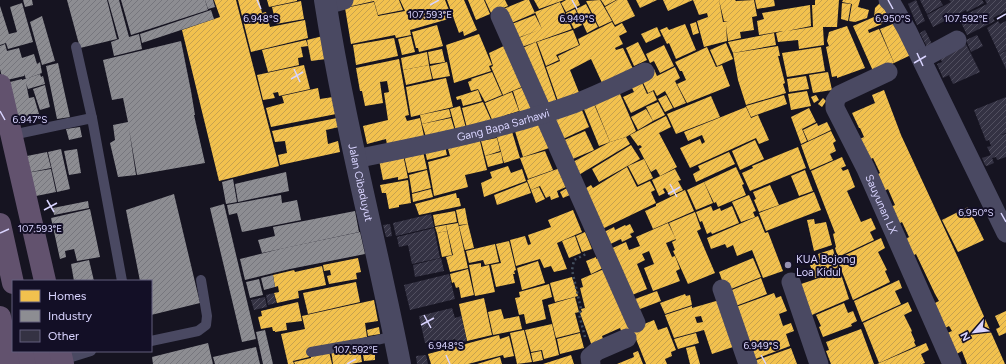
<svg xmlns="http://www.w3.org/2000/svg" width="1006" height="364" font-family="Figtree,sans-serif">
	<style>
		.homes { fill: url(#homes-hatch); fill-rule: evenodd }
		.industry { fill: url(#industry-hatch) }
		.building { fill: url(#building-hatch) }
		.lines { fill: none; stroke-linecap: round; stroke-linejoin: round }
		.path { stroke: #44505f; stroke-width: 2.5; stroke-dasharray: 2 3; stroke-linecap: butt }
		.service { stroke: #4a4962; stroke-width: 10 }
		.minor { stroke: #4a4962; stroke-width: 19 }
		.tertiary { stroke: #4a4962; stroke-width: 22 }
		.trunk { stroke: #62526e; stroke-width: 22 }
		.ticks { fill: none; stroke: #d9d4ff; stroke-width: 1.5 }
		.poi-dot { fill: #9591b1; stroke: #130f26; stroke-width: 1.5 }
		.labels { text-anchor: middle; dominant-baseline: central; stroke-width: 4; stroke-linejoin: round; paint-order: stroke }
		.street-label { font-size: 11px; fill: #d9d4ff; stroke: #130f26 }
		.poi-label { font-size: 11px; fill: #d9d4ff; stroke: #130f26; text-anchor: start }
		.ticks-label { font-size: 10px; text-anchor: middle; fill: #d9d4ff; stroke: #130f26; stroke-width: 4; stroke-linejoin: round; paint-order: stroke }
	</style>
	<defs>
		<pattern id="homes-hatch" width="6" height="6" patternUnits="userSpaceOnUse"><rect width="6" height="6" fill="#f2c14e"/><path d="M-1 1l2-2M0 6l6-6M5 7l2-2" fill="none" stroke="#c6a14e"/></pattern>
		<pattern id="industry-hatch" width="6" height="6" patternUnits="userSpaceOnUse"><rect width="6" height="6" fill="#8d8d92"/><path d="M-1 1l2-2M0 6l6-6M5 7l2-2" fill="none" stroke="#76767d"/></pattern>
		<pattern id="building-hatch" width="6" height="6" patternUnits="userSpaceOnUse"><rect width="6" height="6" fill="#343243"/><path d="M-1 1l2-2M0 6l6-6M5 7l2-2" fill="none" stroke="#514f5f"/></pattern>
	</defs>
	<rect width="100%" height="100%" fill="#161421"/>
	<g class="homes">
		<polygon points="214,0 236,0 279,166 219,181 182,30 220,17"/>
		<polygon points="238,0 259,0 262,13 266,12 270,27 305,20 308,38 251,52"/>
		<polygon points="267,0 297,0 297,1 269,7"/>
		<polygon points="346,0 399,0 403,10 378,15 374,1 343,8"/>
		<polygon points="400,0 445,0 452,18 410,30 411,35 396,38 395,35 351,44 345,8 374,2 378,16 405,11"/>
		<polygon points="447,0 464,0 477,30 464,36 463,31 459,33"/>
		<polygon points="468,0 484,0 490,14 476,20"/>
		<polygon points="485,0 505,0 508,6 491,13"/>
		<polygon points="525,0 529,0 535,13 507,25 501,10"/>
		<polygon points="534,0 564,0 539,9"/>
		<polygon points="566,0 578,0 580,5 566,12 561,3"/>
		<polygon points="600,0 612,21 599,27 586,1"/>
		<polygon points="601,0 616,0 605,6"/>
		<polygon points="617,0 627,0 635,16 615,25 605,7"/>
		<polygon points="636,0 657,0 640,8"/>
		<polygon points="663,0 719,0 723,22 728,21 724,21 719,0 735,0 736,1 754,0 757,16 752,17 754,30 740,32 741,38 728,41 726,25 727,41 704,47 697,21 708,17 707,13 699,15 693,0 668,11"/>
		<polygon points="755,0 774,0 775,6 757,9"/>
		<polygon points="815,0 839,0 837,27 813,27 812,5 815,5"/>
		<polygon points="843,0 860,0 858,7 869,10 867,18 855,22 849,21 852,4 842,2"/>
		<polygon points="883,0 896,18 868,30 869,33 879,29 894,63 873,71 853,26 874,17 875,8"/>
		<polygon points="301,1 304,19 276,24 272,7"/>
		<polygon points="560,2 572,29 519,48 516,39 539,30 512,40 507,26 535,15 542,29 535,12"/>
		<polygon points="842,3 851,4 848,21 841,19"/>
		<polygon points="586,4 598,27 587,33 576,9"/>
		<polygon points="810,5 811,26 787,31 812,27 823,27 824,45 799,49 798,40 778,42 776,33 783,31 759,35 757,21 764,19 762,13"/>
		<polygon points="575,9 582,25 574,29 566,13"/>
		<polygon points="612,22 615,27 622,23 627,32 619,36 623,44 615,48 616,50 623,48 634,71 603,85 591,59 570,70 580,95 558,101 546,67 560,61 558,56 580,45 578,39"/>
		<polygon points="696,22 699,33 693,35 690,24"/>
		<polygon points="898,22 913,54 894,63 880,29"/>
		<polygon points="685,24 696,50 676,59 669,43 667,44 660,30 667,27 669,30"/>
		<polygon points="437,25 443,46 419,52 418,48 416,48 412,32"/>
		<polygon points="847,26 865,68 837,78 837,76 832,77 826,47 829,46 827,41 829,32"/>
		<polygon points="657,27 661,36 646,43 641,34"/>
		<polygon points="573,30 579,45 556,55 559,60 546,66 537,42"/>
		<polygon points="774,33 776,45 733,53 728,42"/>
		<polygon points="479,34 492,65 489,66 491,71 454,83 446,45"/>
		<polygon points="323,36 326,59 311,61 307,40"/>
		<polygon points="411,36 415,52 402,55 398,39"/>
		<polygon points="394,38 398,56 356,65 353,45"/>
		<polygon points="306,40 308,46 301,47 303,57 298,58 299,65 268,72 262,50"/>
		<polygon points="536,42 557,102 548,105 520,49"/>
		<polygon points="638,42 647,60 634,66 626,48"/>
		<polygon points="726,43 733,59 717,66 710,50"/>
		<polygon points="506,45 524,86 503,95 491,67 493,66 489,53"/>
		<polygon points="664,45 674,66 660,73 654,61 650,63 646,54"/>
		<polygon points="778,46 780,56 778,56 785,83 783,84 786,93 746,105 738,80 733,53"/>
		<polygon points="707,47 716,67 722,65 730,86 687,103 677,84 686,80 682,71 680,71 675,62"/>
		<polygon points="821,47 825,71 787,77 782,53"/>
		<polygon points="442,49 445,62 430,64 428,52"/>
		<polygon points="427,52 429,65 403,70 401,58"/>
		<polygon points="399,59 409,115 405,116 407,121 420,118 424,136 387,145 386,139 367,144 363,126 388,120 384,93 389,92 387,81 380,82 383,103 365,106 362,91 360,91 356,68"/>
		<polygon points="447,62 450,76 433,79 430,66"/>
		<polygon points="304,65 310,89 279,96 278,92 273,93 275,98 263,100 257,75"/>
		<polygon points="429,65 432,79 406,85 403,70"/>
		<polygon points="675,67 680,78 675,81 686,103 674,108 665,91 657,96 654,90 648,93 640,76 654,69 657,76"/>
		<polygon points="492,72 502,95 485,102 478,89 471,91 468,82 472,80 471,79"/>
		<polygon points="828,72 832,90 813,93 809,75"/>
		<polygon points="639,76 647,94 653,91 657,100 631,113 623,97 634,92 632,88"/>
		<polygon points="806,76 809,89 789,92 787,79"/>
		<polygon points="446,78 453,107 411,117 406,87"/>
		<polygon points="524,87 532,109 520,113 513,91"/>
		<polygon points="617,87 636,131 626,137 610,142 593,100"/>
		<polygon points="318,88 320,99 333,97 336,114 271,127 266,108 284,103 282,96"/>
		<polygon points="478,90 482,101 463,106 461,99 457,100 456,97"/>
		<polygon points="884,90 901,135 960,262 1005,364 967,364 962,351 953,356 943,335 952,331 949,326 941,330 929,306 939,301 935,294 916,254 908,258 900,242 909,237 902,222 894,226 887,209 895,205 888,189 880,193 873,177 880,173 873,158 866,161 856,141 864,137 860,128 859,128 852,113 875,103 872,95"/>
		<polygon points="807,91 811,106 791,110 788,94"/>
		<polygon points="512,92 519,111 506,115 493,122 485,103"/>
		<polygon points="666,95 673,108 665,112 658,99"/>
		<polygon points="784,95 787,104 751,117 746,106"/>
		<polygon points="816,95 819,100 814,103 811,97"/>
		<polygon points="711,96 720,117 676,134 667,114"/>
		<polygon points="591,97 610,142 599,146 581,102"/>
		<polygon points="823,98 826,101 822,107 818,104"/>
		<polygon points="483,102 492,122 467,128 462,108"/>
		<polygon points="658,102 665,115 653,121 646,107"/>
		<polygon points="579,103 589,127 563,139 553,115"/>
		<polygon points="460,106 466,128 456,131 450,109"/>
		<polygon points="746,107 751,118 758,115 769,140 759,144 756,138 690,168 680,148 700,139 702,144 705,142 702,135 688,141 684,132"/>
		<polygon points="809,108 816,122 802,129 807,141 801,144 791,117"/>
		<polygon points="449,109 451,117 422,124 420,115"/>
		<polygon points="646,109 653,121 638,130 631,117"/>
		<polygon points="666,116 671,127 659,133 677,167 660,176 656,169 651,172 639,149 642,147 640,145 638,146 630,135"/>
		<polygon points="540,117 552,147 523,157 513,125"/>
		<polygon points="337,118 339,127 326,130 328,144 338,141 340,152 280,165 278,155 287,153 285,141 275,142 272,131"/>
		<polygon points="451,118 455,131 426,137 422,124"/>
		<polygon points="827,122 831,130 808,141 803,130 817,123 818,126"/>
		<polygon points="510,125 520,158 504,163 497,137"/>
		<polygon points="585,131 594,150 568,161 560,142"/>
		<polygon points="831,131 836,141 833,143 836,151 830,154 833,160 810,170 801,145"/>
		<polygon points="478,133 487,170 465,175 468,187 434,196 428,162 450,156 447,145"/>
		<polygon points="626,137 630,144 577,176 571,163 610,142"/>
		<polygon points="497,138 500,151 485,156 481,141"/>
		<polygon points="755,140 764,159 740,170 732,151"/>
		<polygon points="444,142 447,155 427,160 424,147"/>
		<polygon points="631,145 640,159 599,182 592,169"/>
		<polygon points="422,147 427,169 408,173 403,151"/>
		<polygon points="798,147 806,168 750,191 742,173 753,168 752,166"/>
		<polygon points="402,150 408,178 398,180 398,177 383,180 378,155"/>
		<polygon points="545,151 553,170 528,179 520,158"/>
		<polygon points="501,152 503,163 488,167 485,156"/>
		<polygon points="729,152 735,164 696,182 693,174 700,170 698,166"/>
		<polygon points="842,157 846,166 841,168 843,171 848,169 855,187 847,191 861,222 871,218 876,229 870,232 874,240 838,257 835,248 836,247 833,234 835,233 811,171"/>
		<polygon points="644,159 653,178 638,185 628,166"/>
		<polygon points="508,166 511,173 522,169 526,181 484,197 481,183 492,178 490,172"/>
		<polygon points="627,167 637,187 650,181 655,190 651,192 656,203 600,230 583,190 591,185 593,188"/>
		<polygon points="736,167 744,184 742,185 746,195 718,207 716,202 714,203 704,182"/>
		<polygon points="560,168 568,186 557,191 559,197 551,200 550,196 546,198 540,186 531,190 527,180"/>
		<polygon points="675,169 681,180 678,181 683,190 670,196 665,188 663,189 665,193 659,196 652,180"/>
		<polygon points="427,170 431,188 412,193 409,175"/>
		<polygon points="805,170 813,191 799,196 791,176"/>
		<polygon points="408,180 411,203 399,205 399,207 389,209 386,193 382,193 380,185"/>
		<polygon points="527,182 531,193 497,205 494,195"/>
		<polygon points="704,182 713,203 696,210 687,190"/>
		<polygon points="770,185 779,205 759,212 754,200 756,199 753,192"/>
		<polygon points="539,187 545,199 536,203 531,190"/>
		<polygon points="569,187 572,194 563,198 560,192"/>
		<polygon points="431,189 433,197 413,202 412,194"/>
		<polygon points="685,190 694,211 653,229 645,211 656,206 656,204"/>
		<polygon points="814,192 821,210 766,231 759,213"/>
		<polygon points="456,193 457,198 459,198 461,206 419,215 415,204"/>
		<polygon points="749,195 756,211 753,212 755,217 741,222 732,202"/>
		<polygon points="711,206 713,211 720,208 721,211 732,206 739,223 712,234 711,232 707,234 702,221 700,222 696,212"/>
		<polygon points="968,207 984,240 958,252 942,220"/>
		<polygon points="465,208 468,224 459,225 456,210"/>
		<polygon points="573,210 582,232 557,243 567,269 554,272 551,266 544,268 540,259 516,266 510,240 525,236 528,245 531,244 528,235 551,227 554,234 548,220"/>
		<polygon points="455,211 457,222 435,226 433,215"/>
		<polygon points="695,212 701,229 697,231 715,273 688,284 673,251 675,250 672,242 676,240 669,223"/>
		<polygon points="758,216 765,233 768,232 783,271 763,278 752,250 737,256 733,245 727,248 725,244 711,249 707,238"/>
		<polygon points="814,219 815,224 826,222 832,245 814,251 807,220"/>
		<polygon points="458,223 468,268 450,272 446,257 453,255 446,225"/>
		<polygon points="668,223 676,239 666,243 672,257 675,256 680,269 676,271 680,281 653,291 644,268 654,264 649,251 642,254 645,260 637,264 647,289 627,297 608,250 626,242 629,250 640,246 636,237"/>
		<polygon points="468,224 474,248 465,250 459,226"/>
		<polygon points="630,224 634,232 630,234 632,237 622,242 621,239 604,247 598,235 614,227 615,230 625,225 626,226"/>
		<polygon points="446,225 447,231 437,233 435,227"/>
		<polygon points="447,231 452,255 442,257 437,233"/>
		<polygon points="585,232 592,249 582,252 576,236"/>
		<polygon points="575,236 581,253 569,258 562,241"/>
		<polygon points="881,238 885,248 878,252 887,270 885,271 890,282 853,300 837,259"/>
		<polygon points="509,241 516,270 514,271 515,274 513,274 515,283 496,287 491,265 501,263 496,244"/>
		<polygon points="495,244 499,262 485,265 483,260 469,263 466,251"/>
		<polygon points="833,249 839,270 815,278 810,265 820,261 818,254"/>
		<polygon points="596,257 596,259 599,257 603,268 591,274 586,261"/>
		<polygon points="358,258 361,272 356,273 357,279 329,284 327,276 331,275 330,270 324,271 323,265"/>
		<polygon points="753,258 761,277 726,291 719,272"/>
		<polygon points="538,261 545,283 522,290 517,268"/>
		<polygon points="481,263 481,267 489,265 495,292 475,296 469,265"/>
		<polygon points="322,266 326,285 298,291 299,298 277,303 274,293 279,292 278,286 275,287 273,275 294,270 295,272"/>
		<polygon points="468,269 474,295 461,298 459,287 456,288 454,282 452,283 450,274"/>
		<polygon points="604,269 632,335 624,338 620,328 602,336 605,345 593,349 580,313 582,312 581,309 585,308 580,288 583,287 581,279"/>
		<polygon points="840,271 849,299 805,318 795,286"/>
		<polygon points="572,277 578,296 555,302 550,283"/>
		<polygon points="761,278 767,294 733,307 727,292"/>
		<polygon points="899,280 902,288 895,291 901,304 862,322 854,301"/>
		<polygon points="356,282 360,302 308,314 303,293"/>
		<polygon points="549,284 552,297 542,300 546,319 526,324 524,314 519,315 515,298 520,297 519,292"/>
		<polygon points="657,291 661,301 632,312 627,302"/>
		<polygon points="774,293 776,298 781,296 787,311 779,314 783,326 791,323 794,331 786,334 790,346 753,360 733,308"/>
		<polygon points="685,294 686,296 690,295 692,305 665,314 660,303"/>
		<polygon points="575,297 579,312 575,313 580,332 556,338 548,305"/>
		<polygon points="484,298 492,335 467,341 459,304"/>
		<path d="M723,299L739,345L712,354L704,330L674,338L665,315L692,306V308ZM701,316L703,322L697,323L695,317Z"/>
		<polygon points="374,300 378,321 365,323 367,337 308,350 309,357 293,361 294,364 288,364 281,334 305,329 302,316"/>
		<polygon points="298,302 302,321 286,323 287,330 275,332 275,331 273,331 272,327 261,329 258,317 262,316 261,311"/>
		<polygon points="908,302 912,311 904,315 912,331 911,332 915,341 914,342 916,346 879,363 863,323"/>
		<polygon points="844,303 848,313 853,311 857,321 851,324 852,326 823,337 819,327 821,326 816,315"/>
		<polygon points="501,309 504,319 519,316 522,329 493,335 488,312"/>
		<polygon points="1006,311 1006,333 999,336 996,329 1000,327 995,316"/>
		<polygon points="654,320 658,330 667,327 676,350 671,352 672,356 665,359 667,364 646,364 632,329"/>
		<polygon points="552,324 559,355 544,359 542,350 531,352 525,330"/>
		<polygon points="379,327 380,334 368,336 367,330"/>
		<polygon points="861,329 874,364 831,364 826,351 829,350 826,342"/>
		<polygon points="524,330 532,362 517,364 510,333"/>
		<polygon points="580,333 584,348 560,354 557,339"/>
		<polygon points="696,333 699,343 678,349 674,339"/>
		<polygon points="499,335 500,339 509,336 514,356 504,358 503,355 468,364 431,364 428,354"/>
		<polygon points="926,343 929,350 921,354 925,363 922,364 877,364"/>
		<polygon points="359,344 362,362 351,364 333,364 331,350"/>
		<polygon points="695,346 700,364 690,364 686,348"/>
		<polygon points="791,348 797,364 755,364 754,361"/>
		<polygon points="329,351 332,364 295,364 294,362 311,358 311,355"/>
		<polygon points="541,351 543,360 533,362 531,353"/>
		<polygon points="638,351 643,364 617,364 634,357 633,353"/>
		<polygon points="375,354 375,360 364,361 363,355"/>
		<polygon points="571,355 574,364 543,364"/>
		<polygon points="500,357 502,364 477,364"/>
	</g>
	<g class="industry">
		<polygon points="23,0 32,0 33,5 25,7"/>
		<polygon points="67,0 107,0 117,39 80,48"/>
		<polygon points="108,0 119,0 129,37 139,34 142,49 114,56 111,42 119,39"/>
		<polygon points="121,0 205,0 208,10 131,35"/>
		<polygon points="205,0 213,0 215,7 208,9"/>
		<polygon points="22,3 33,42 8,49 6,43 0,45 0,6 9,34 17,32 10,7"/>
		<polygon points="211,10 214,19 142,43 140,34"/>
		<polygon points="42,16 55,61 42,65 30,22"/>
		<polygon points="181,41 191,91 195,115 194,115 205,163 137,175 129,129 136,175 118,177 110,143 115,140 113,125 128,122 123,98 112,100 103,60"/>
		<polygon points="5,44 7,51 19,48 22,58 34,54 37,64 40,62 42,73 26,79 24,74 24,76 3,81 0,69 0,46"/>
		<polygon points="58,63 70,117 57,119 46,66"/>
		<polygon points="40,74 41,77 43,76 45,84 28,89 26,83 29,98 34,97 39,114 14,120 6,83 22,79 22,80"/>
		<polygon points="45,85 50,107 40,110 33,89"/>
		<polygon points="80,127 82,137 69,140 66,129"/>
		<polygon points="61,149 70,189 57,192 48,152"/>
		<polygon points="77,149 81,173 69,175 64,151"/>
		<polygon points="47,152 51,168 26,173 22,157"/>
		<polygon points="51,169 56,192 31,197 26,173"/>
		<polygon points="286,172 289,191 238,202 235,184"/>
		<polygon points="233,179 237,202 226,204 222,182"/>
		<polygon points="174,194 200,303 151,315 151,281 140,281 126,210"/>
		<polygon points="281,195 282,203 297,200 301,220 242,232 237,213 229,215 227,205"/>
		<polygon points="88,201 89,208 54,215 53,208"/>
		<polygon points="224,204 256,339 242,342 210,208"/>
		<polygon points="90,209 100,257 77,261 74,249 65,251 66,257 60,259 51,218"/>
		<polygon points="355,211 359,232 262,253 258,240 275,236 273,227"/>
		<polygon points="360,232 365,254 290,269 245,280 240,259 284,248"/>
		<polygon points="89,260 94,281 74,281 71,264"/>
		<polygon points="273,275 275,287 264,290 261,278"/>
		<polygon points="259,279 263,295 250,298 246,282"/>
		<polygon points="265,330 273,364 263,364 256,332"/>
		<polygon points="208,343 213,364 153,364 152,357"/>
		<polygon points="256,347 260,364 215,364 213,357"/>
	</g>
	<g class="building">
		<polygon points="916,0 925,21 917,25 908,4"/>
		<polygon points="920,0 940,0 943,5 927,14"/>
		<polygon points="949,0 982,0 984,3 967,12 966,10 933,27 927,15 951,2"/>
		<polygon points="985,0 1006,0 1006,11 993,18 995,21 967,35 959,18 987,4"/>
		<polygon points="998,21 1000,24 1006,21 1006,50 999,54 987,28"/>
		<polygon points="925,30 933,46 928,49 920,33"/>
		<polygon points="977,35 983,46 971,52 966,40"/>
		<polygon points="964,40 980,72 953,84 949,75 943,78 937,64 942,62 940,57"/>
		<polygon points="1006,51 1006,69 999,54"/>
		<polygon points="1006,97 1006,133 1000,135 1006,134 1006,157 997,160 996,157 992,158 994,163 987,166 985,165 982,158 991,155 987,147 991,146 989,140 986,141 974,110"/>
		<polygon points="431,214 434,227 396,236 393,223"/>
		<polygon points="390,224 392,236 386,237 383,225"/>
		<polygon points="434,228 440,258 412,264 408,245 399,247 397,237"/>
		<polygon points="441,258 444,271 415,277 413,265"/>
		<polygon points="449,274 455,299 410,310 404,285"/>
		<polygon points="274,293 276,303 268,305 266,295"/>
		<polygon points="265,297 267,307 254,310 251,300"/>
		<polygon points="452,308 455,318 461,316 467,341 457,344 455,339 440,343 440,340 425,343 419,316"/>
		<polygon points="426,355 428,364 417,364 416,356"/>
	</g>
	<g class="lines">
		<polyline class="path" points="585,337 579,314 581,309 572,270 574,260 586,254"/>
		<g class="service">
			<polyline points="76,47 92,118"/>
			<polyline points="12,135 92,118 122,281"/>
			<polyline points="151,341 198,331 206,325 207,316 201,280"/>
			<polyline points="311,352 373,341 394,336"/>
			<polyline points="62,360 91,351"/>
		</g>
		<g class="minor">
			<polyline points="888,0 892,4 907,30 1006,233"/>
			<polyline points="326,5 344,0"/>
			<polyline points="500,16 636,323"/>
			<polyline points="922,59 957,40"/>
			<path id="s1" d="M888,72L839,95L835,101V108L866,169L952,364"/>
			<path id="s2" d="M355,159C430,144 504,129 576,103C599,94 622,83 645,72"/>
			<polyline points="791,282 819,364"/>
			<polyline points="722,289 748,364"/>
			<polyline points="591,364 590,357 597,351 627,338"/>
		</g>
		<path class="tertiary" id="s3" d="M325,0C344,123 376,242 400,364"/>
		<g class="trunk">
			<polyline points="0,85 45,281"/>
			<polyline points="0,224 13,283"/>
			<polyline points="0,317 10,364"/>
			<polyline points="28,351 31,364"/>
			<polyline points="44,351 47,364"/>
			<polyline points="60,351 63,364"/>
		</g>
	</g>
	<path class="ticks" d="M257,0L261,9M572,0L577,9M888,0L893,9M430,5L439,0M997,19L1006,14M917,53L923,66M914,63L926,56M294,69L300,82M291,79L303,72M0,111L5,120M670,184L677,197M668,194L680,187M47,200L54,212M44,210L57,203M1001,213L1006,222M0,233L9,229M424,315L431,328M421,325L434,318M446,355L450,364M761,355L766,364M347,364L356,359"/>
	<circle class="poi-dot" cx="788" cy="265" r="4"/>
	<g class="labels">
		<g class="street-label">
			<text stroke="none"><textPath href="#s2" startOffset="152">Gang Bapa Sarhawi</textPath></text>
			<text stroke="none"><textPath href="#s3" startOffset="186">Jalan Cibaduyut</textPath></text>
			<text stroke="none"><textPath href="#s1" startOffset="175">Sauyunan LX</textPath></text>
		</g>
		<g class="poi-label">
			<text x="796" y="259">KUA Bojong<tspan x="796" dy="13">Loa Kidul</tspan></text>
		</g>
	</g>
	<g class="ticks-label">
		<text x="430" y="18">107.593°E</text>
		<text x="966" y="22">107.592°E</text>
		<text x="261" y="22">6.948°S</text>
		<text x="893" y="22">6.950°S</text>
		<text x="577" y="22">6.949°S</text>
		<text x="30" y="123">6.947°S</text>
		<text x="976" y="216">6.950°S</text>
		<text x="40" y="232">107.593°E</text>
		<text x="446" y="349">6.948°S</text>
		<text x="761" y="349">6.949°S</text>
		<text x="356" y="353">107.592°E</text>
	</g>
	<rect x="12" y="280" width="140" height="72" fill="#130f26" stroke="#625e7d"/>
	<rect x="20" y="290" width="20" height="12" fill="#f2c14e" stroke="#625e7d"/>
	<text x="48" y="300" font-size="12" fill="#d9d4ff">Homes</text>
	<rect x="20" y="310" width="20" height="12" fill="#8d8d92" stroke="#625e7d"/>
	<text x="48" y="320" font-size="12" fill="#d9d4ff">Industry</text>
	<rect x="20" y="330" width="20" height="12" fill="#343243" stroke="#625e7d"/>
	<text x="48" y="340" font-size="12" fill="#d9d4ff">Other</text>
	<g transform="translate(974 332) rotate(242)" stroke="#130f26" stroke-width="3" paint-order="stroke">
	<path d="M0-3L7 15L0 10L-7 15Z" fill="#d9d4ff"/>
	<text y="-6" font-size="11" font-weight="bold" text-anchor="middle" fill="#d9d4ff">N</text>
	</g>
</svg>
